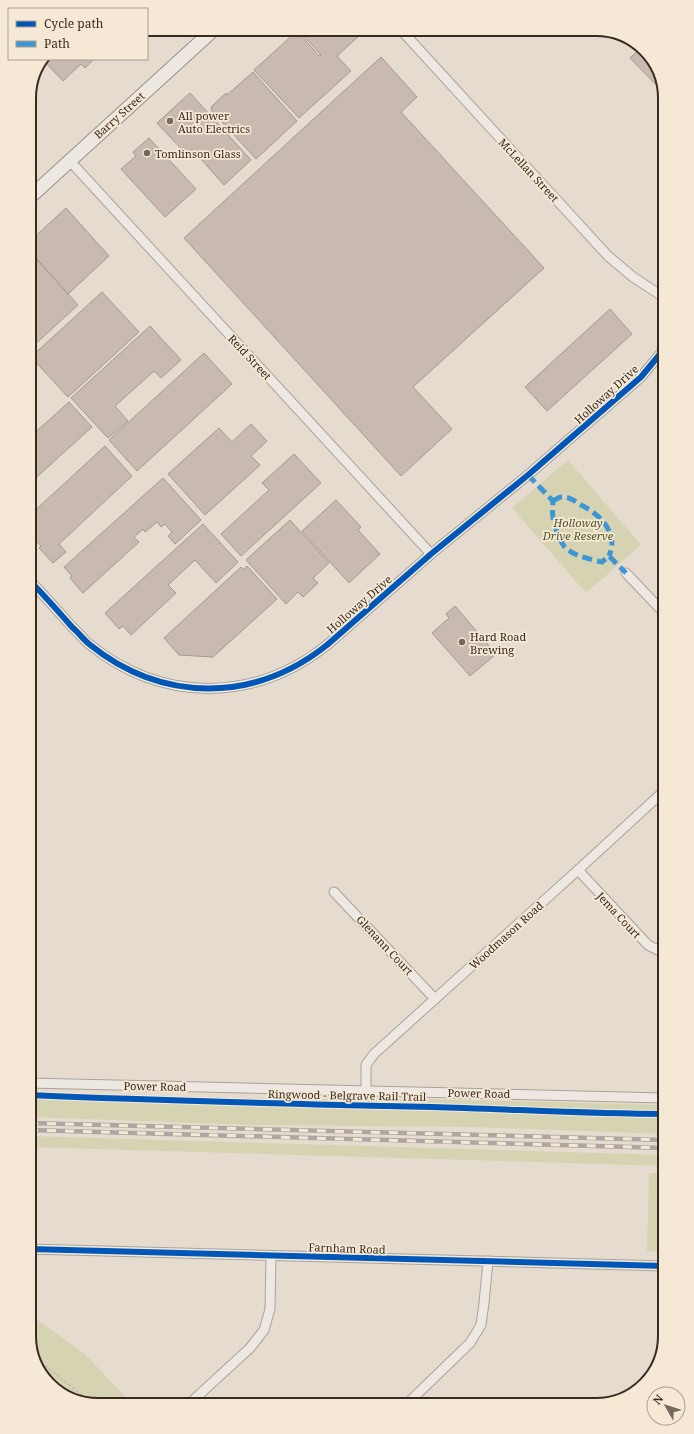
<svg xmlns="http://www.w3.org/2000/svg" width="694" height="1434" font-family="'Noto Serif',serif">
	<style>
		.green { fill: #d6d3b2 }
		.building { fill: #c8bab0; stroke: #a5988e }
		.lines { fill: none; stroke-linecap: round; stroke-linejoin: round }
		.minor-casing { stroke: #aaa298; stroke-width: 11 }
		.secondary-casing { stroke: #9a9188; stroke-width: 15 }
		.path { stroke: #c6bfb7; stroke-width: 2; stroke-dasharray: 3 2; stroke-linecap: butt }
		.minor { stroke: #ede8e1; stroke-width: 9 }
		.secondary { stroke: #ede8e1; stroke-width: 13 }
		.rail-casing { stroke: #ada7a1; stroke-width: 4.5 }
		.rail { stroke: #f5e9d6; stroke-width: 3; stroke-dasharray: 9; stroke-linecap: butt }
		.quiet { stroke: #3e96d5; stroke-width: 5; stroke-dasharray: 10 5; stroke-linecap: butt }
		.cycleway-casing { stroke: #f5e9d6; stroke-width: 8 }
		.cycleway { stroke: #0057b8; stroke-width: 6 }
		.poi-dot { fill: #75685d; stroke: #f5e9d6; stroke-width: 1.5 }
		.labels { text-anchor: middle; dominant-baseline: central; stroke-width: 3.5; stroke-linejoin: round; paint-order: stroke }
		.street-label { font-size: 11px; fill: #392a20; stroke: #f5e9d6 }
		.poi-label { font-size: 11px; fill: #392a20; stroke: #f5e9d6; text-anchor: start }
		.park-label { font-size: 11px; font-style: italic; fill: #4d5527; stroke: #f5e9d6 }
		.rim { fill: none; stroke: #392a20; stroke-width: 2 }
	</style>
	<rect width="100%" height="100%" fill="#e5dccf"/>
	<g class="green">
		<polygon points="568,460 641,545 586,593 512,508"/>
		<path d="M29,1093C146,1096 265,1101 383,1098L665,1105V1134L471,1127L251,1125L29,1117Z"/>
		<polygon points="29,1136 665,1155 665,1166 29,1147"/>
		<polygon points="649,1173 665,1173 665,1252 647,1251"/>
		<polygon points="29,1314 85,1354 132,1404 94,1405 56,1391 34,1362 29,1336"/>
	</g>
	<g class="building">
		<polygon points="359,31 361,34 337,56 351,71 299,118 254,70 296,32 298,32 319,56 321,55 300,32"/>
		<polygon points="641,48 660,72 664,93 630,58"/>
		<polygon points="381,57 417,97 401,112 544,268 413,387 452,429 401,476 184,238"/>
		<polygon points="45,59 94,59 85,68 81,64 63,81 44,61"/>
		<polygon points="253,72 297,121 256,159 211,110 212,108 211,107 226,93 227,95"/>
		<polygon points="190,93 251,160 224,185 192,149 186,154 157,123"/>
		<polygon points="149,138 196,189 165,217 121,169 136,156 133,152"/>
		<polygon points="66,208 109,256 68,294 29,250 29,242"/>
		<polygon points="29,251 78,305 31,348 29,345"/>
		<polygon points="102,292 139,332 68,397 31,357"/>
		<polygon points="610,309 632,334 547,411 525,387"/>
		<polygon points="150,326 181,360 161,378 154,371 115,406 128,421 108,438 71,398"/>
		<polygon points="204,353 232,384 137,471 109,440"/>
		<polygon points="69,402 92,427 29,484 29,438"/>
		<polygon points="251,424 267,441 251,456 260,465 205,515 168,474 219,428 232,442"/>
		<polygon points="105,446 132,476 59,544 66,552 53,563 39,548 41,546 29,533 29,516"/>
		<polygon points="294,454 321,483 241,556 221,534 269,490 262,483"/>
		<polygon points="163,478 201,520 175,544 168,536 172,532 165,524 161,527 157,522 145,532 143,529 134,537 139,542 83,593 70,578 72,576 64,567"/>
		<polygon points="336,500 361,527 358,530 380,554 349,583 302,531"/>
		<polygon points="290,520 329,563 313,578 318,583 303,597 298,592 286,604 246,560"/>
		<polygon points="203,524 238,562 216,583 195,560 168,585 176,593 131,635 123,626 119,629 105,613"/>
		<polygon points="247,566 277,599 213,657 179,655 164,638 241,567 243,570"/>
		<polygon points="455,606 496,654 470,676 432,633 449,618 446,614"/>
	</g>
	<g class="lines">
		<defs>
			<g id="minor">
				<polyline points="402,31 608,256 633,277 665,298"/>
				<polyline points="69,160 431,554"/>
				<polyline points="626,573 665,614"/>
				<path d="M29,580C44,595 58,611 72,627C78,632 83,639 89,644C162,703 254,703 327,645L431,554L528,475L641,377L665,348"/>
				<polyline points="578,870 648,945 662,952 665,952"/>
				<polyline points="334,892 435,999"/>
				<polyline points="29,1083 665,1098"/>
				<polyline points="366,1091 366,1065 374,1054 578,870 665,790"/>
				<polyline points="29,1249 665,1266"/>
				<polyline points="409,1402 470,1343 481,1325 484,1303 488,1261"/>
				<polyline points="189,1404 250,1348 264,1330 270,1309 271,1256"/>
			</g>
			<polyline id="secondary" points="29,198 210,33"/>
		</defs>
		<use href="#minor" class="minor-casing"/>
		<use href="#secondary" class="secondary-casing"/>
		<polyline class="path" points="33,1356 94,1405"/>
		<use href="#minor" class="minor"/>
		<use href="#secondary" class="secondary"/>
		<defs>
			<g id="rail">
				<polyline points="29,1123 665,1140"/>
				<polyline points="29,1130 665,1148"/>
			</g>
		</defs>
		<use href="#rail" class="rail-casing"/>
		<use href="#rail" class="rail"/>
		<g class="quiet">
			<path d="M528,475L553,501C552,513 552,517 556,529C558,534 560,541 564,546C572,556 590,559 602,562L609,556L626,573"/>
			<path d="M553,501C555,500 559,497 561,497C569,496 575,501 581,505C601,515 619,533 609,556"/>
		</g>
		<defs>
			<g id="cycleway">
				<path d="M29,580C44,595 58,611 72,627C78,632 83,639 89,644C162,703 254,703 327,645L431,554L528,475L641,377L665,348"/>
				<path d="M29,1095C163,1101 297,1104 432,1107C510,1109 587,1114 665,1114"/>
				<polyline points="29,1249 665,1266"/>
			</g>
		</defs>
		<use href="#cycleway" class="cycleway-casing"/>
		<use href="#cycleway" class="cycleway"/>
	</g>
	<g class="poi-dot">
		<circle cx="170" cy="121" r="4"/>
		<circle cx="147" cy="153" r="4"/>
		<circle cx="462" cy="642" r="4"/>
	</g>
	<g class="labels">
		<g class="street-label">
			<text transform="translate(119 115) rotate(-42)">Barry Street</text>
			<text transform="translate(529 170) rotate(47)">McLellan Street</text>
			<text transform="translate(250 357) rotate(47)">Reid Street</text>
			<text transform="translate(606 394) rotate(-42)">Holloway Drive</text>
			<text transform="translate(359 604) rotate(-41)">Holloway Drive</text>
			<text transform="translate(619 915) rotate(47)">Jema Court</text>
			<text transform="translate(506 935) rotate(-42)">Woodmason Road</text>
			<text transform="translate(385 945) rotate(47)">Glenann Court</text>
			<text transform="translate(155 1086) rotate(1)">Power Road</text>
			<text transform="translate(479 1093) rotate(1)">Power Road</text>
			<text transform="translate(347 1095) rotate(1)">Ringwood - Belgrave Rail Trail</text>
			<text transform="translate(347 1248) rotate(2)">Farnham Road</text>
		</g>
		<g class="poi-label">
			<text x="178" y="115">All power<tspan x="178" dy="13">Auto Electrics</tspan></text>
			<text x="155" y="153">Tomlinson Glass</text>
			<text x="470" y="636">Hard Road<tspan x="470" dy="13">Brewing</tspan></text>
		</g>
		<g class="park-label">
			<text x="578" y="522">Holloway<tspan x="578" dy="13">Drive Reserve</tspan></text>
		</g>
	</g>
	<path d="M0 0H694V1434H0ZM98 36H596A62 62 0 0 1 658 98V1336A62 62 0 0 1 596 1398H98A62 62 0 0 1 36 1336V98A62 62 0 0 1 98 36Z" fill="#f5e9d6" fill-rule="evenodd"/>
	<path class="rim" d="M98 36H596A62 62 0 0 1 658 98V1336A62 62 0 0 1 596 1398H98A62 62 0 0 1 36 1336V98A62 62 0 0 1 98 36Z"/>
	<rect x="8" y="8" width="140" height="52" fill="#f5e9d6" stroke="#aa9d8d"/>
	<rect x="16" y="21" width="20" height="6" fill="#0057b8" stroke="#aa9d8d"/>
	<text x="44" y="28" font-size="12" fill="#392a20">Cycle path</text>
	<rect x="16" y="41" width="20" height="6" fill="#3e96d5" stroke="#aa9d8d"/>
	<text x="44" y="48" font-size="12" fill="#392a20">Path</text>
	<g transform="translate(666 1406) rotate(309)"><circle r="19" fill="#f5e9d6" stroke="#aa9d8d"/>
	<path d="M0-3L7 15L0 10L-7 15Z" fill="#75685d"/>
	<text y="-6" font-size="11" font-weight="bold" text-anchor="middle" fill="#392a20">N</text>
	</g>
</svg>
